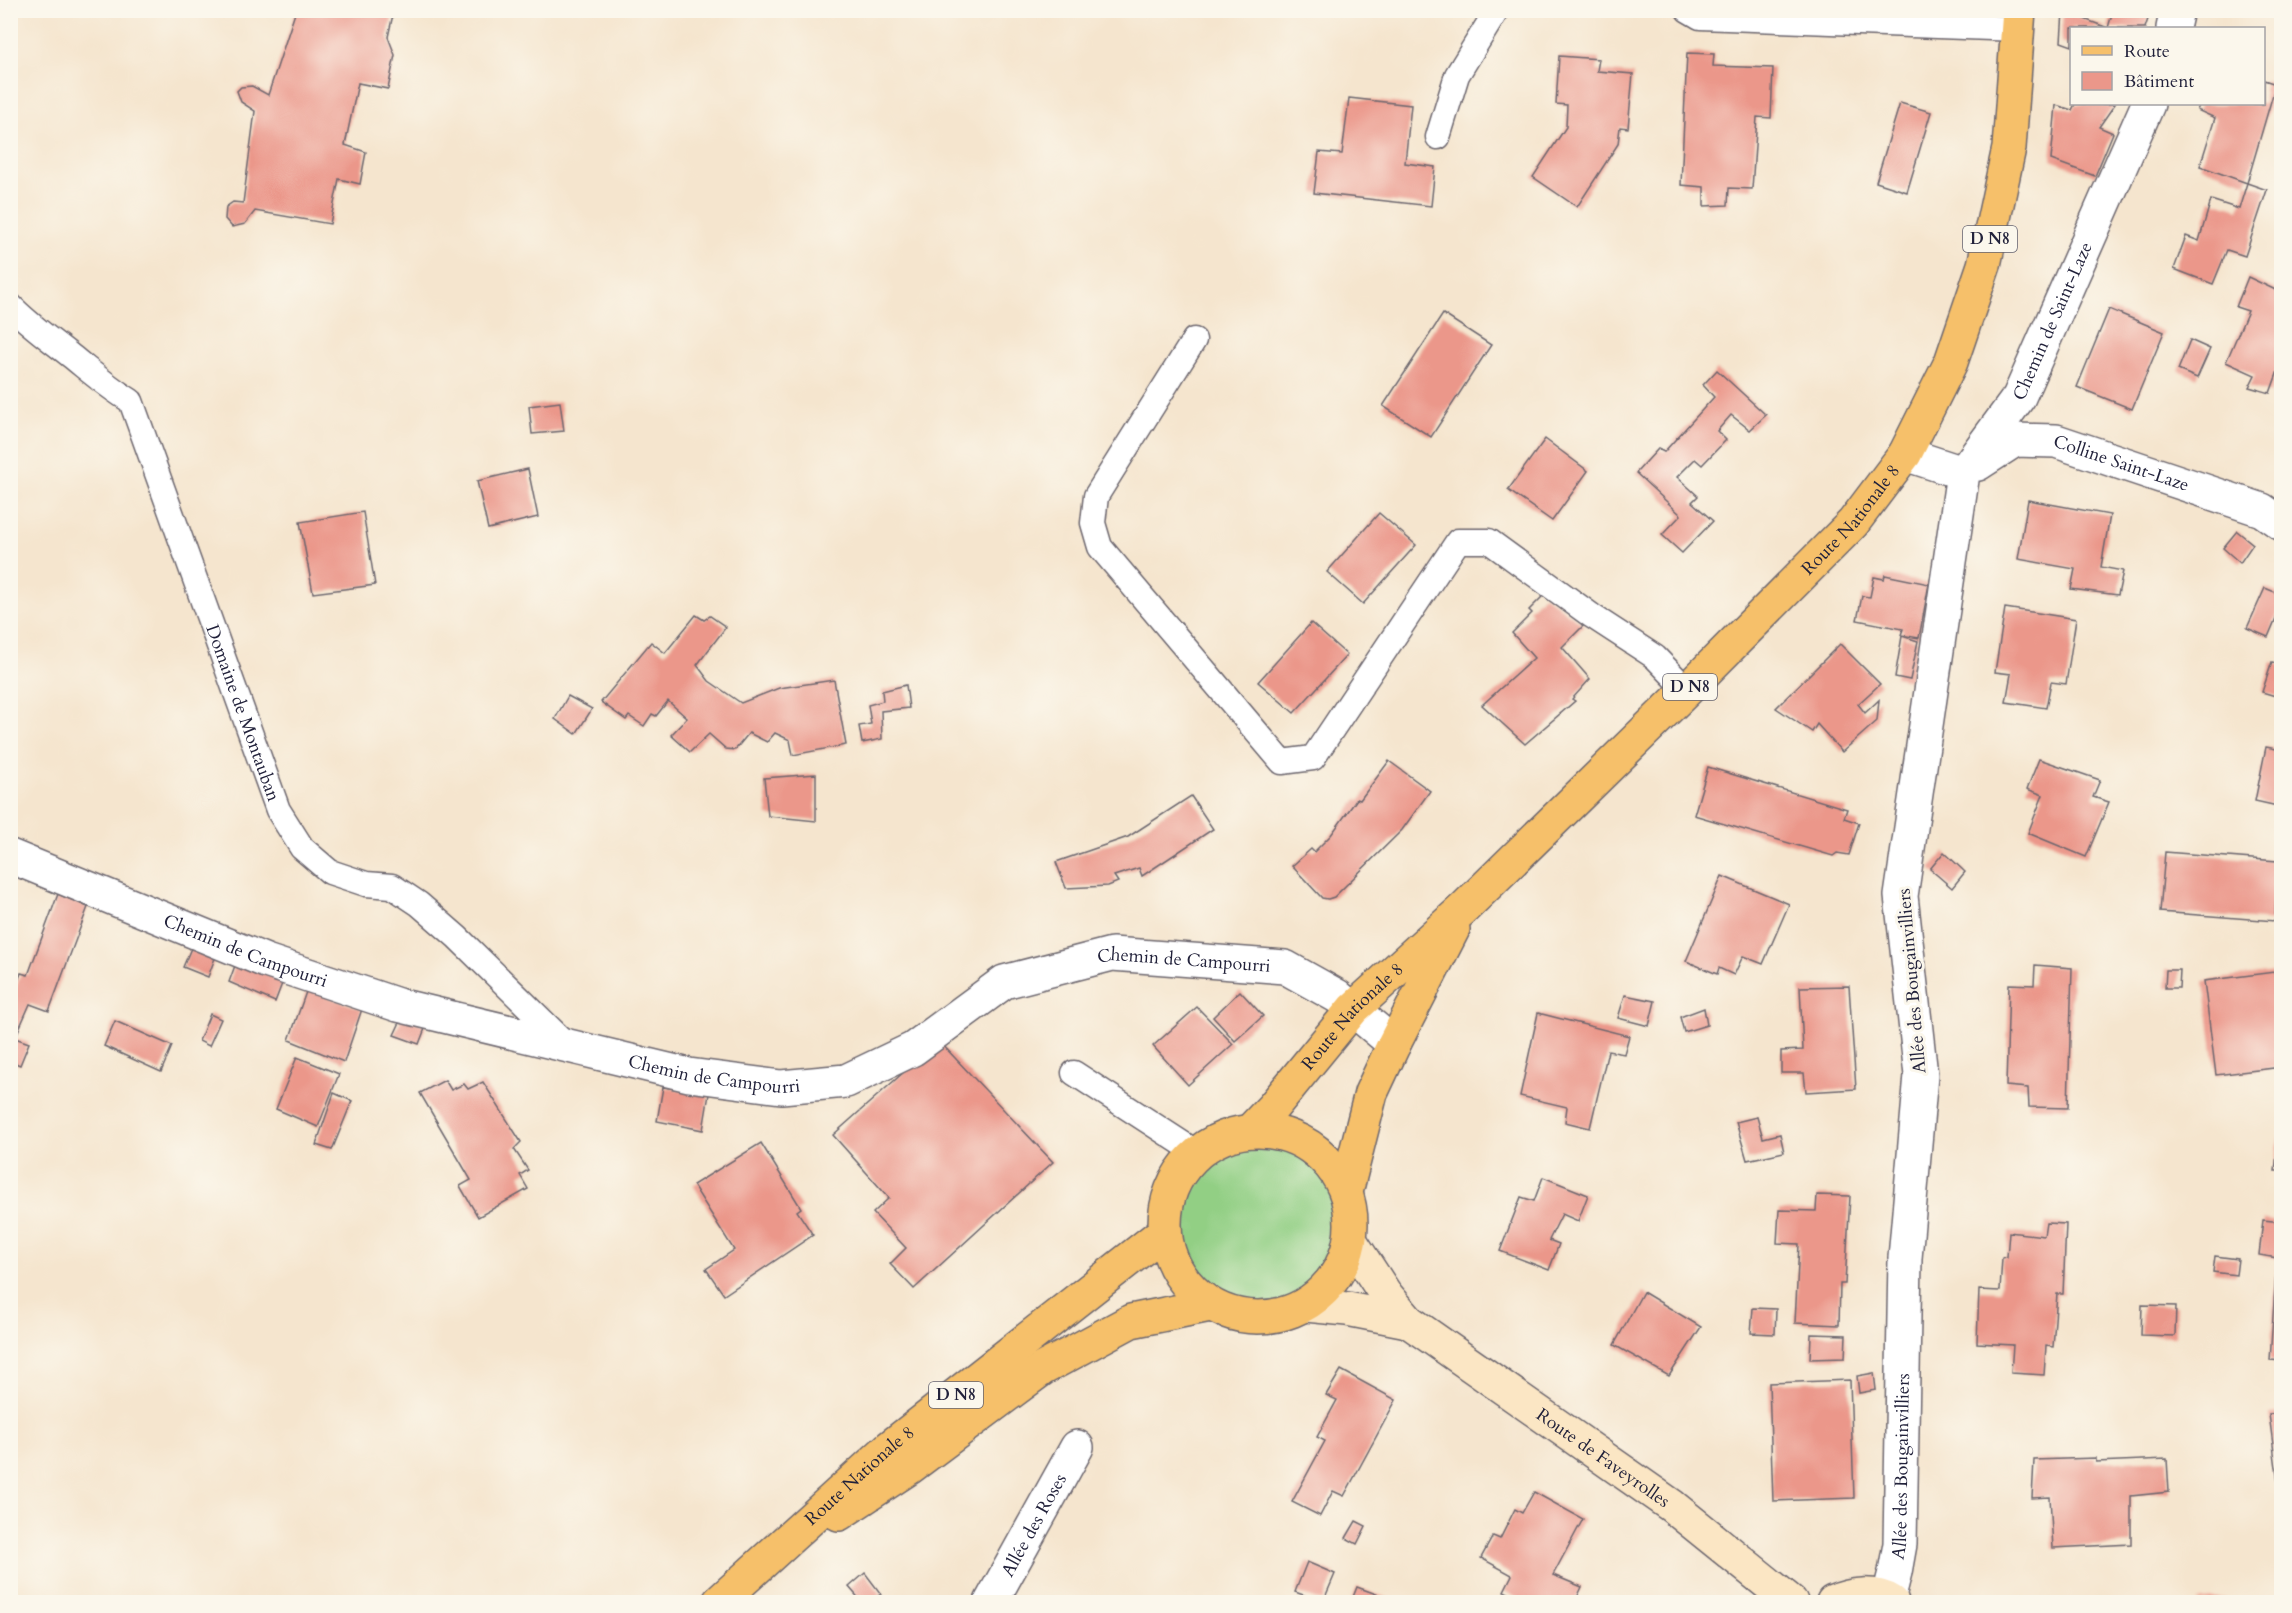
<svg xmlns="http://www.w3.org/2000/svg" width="2292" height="1613" font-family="Cardo,serif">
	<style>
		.green { fill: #92cf84; stroke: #5a7860; stroke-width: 1.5 }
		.building { fill: #eb978a }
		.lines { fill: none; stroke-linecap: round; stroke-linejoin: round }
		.service-casing { stroke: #6c666e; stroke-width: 27 }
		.minor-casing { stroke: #6c666e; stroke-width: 36 }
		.secondary-casing { stroke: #6c666e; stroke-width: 36 }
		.primary-casing { stroke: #6c666e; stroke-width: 36 }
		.service { stroke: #fff; stroke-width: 24 }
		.minor { stroke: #fff; stroke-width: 33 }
		.secondary { stroke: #fbe6c4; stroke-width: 33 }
		.primary { stroke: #f6c06b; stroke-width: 33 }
		.labels { text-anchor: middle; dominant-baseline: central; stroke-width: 6; stroke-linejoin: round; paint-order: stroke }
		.shield { fill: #fbf7ec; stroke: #636270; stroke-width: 1.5 }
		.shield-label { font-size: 16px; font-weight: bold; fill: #22223b }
		.street-label { font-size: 18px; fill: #22223b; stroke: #fbf7ec }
	</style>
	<rect width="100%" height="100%" fill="#fbf7ec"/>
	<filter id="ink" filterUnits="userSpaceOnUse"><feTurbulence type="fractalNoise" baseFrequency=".0167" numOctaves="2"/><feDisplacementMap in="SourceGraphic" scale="12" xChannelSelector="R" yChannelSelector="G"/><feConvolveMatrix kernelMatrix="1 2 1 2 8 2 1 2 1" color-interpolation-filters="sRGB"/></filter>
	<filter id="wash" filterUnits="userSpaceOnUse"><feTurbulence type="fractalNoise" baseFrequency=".008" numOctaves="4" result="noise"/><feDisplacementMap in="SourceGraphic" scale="24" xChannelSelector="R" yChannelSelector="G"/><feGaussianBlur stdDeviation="1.35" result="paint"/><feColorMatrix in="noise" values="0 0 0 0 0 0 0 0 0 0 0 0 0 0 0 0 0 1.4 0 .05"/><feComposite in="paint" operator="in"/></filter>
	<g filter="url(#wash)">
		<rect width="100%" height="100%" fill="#f5e5ce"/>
		<circle class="green" cx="1258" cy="1224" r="93"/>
		<g id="blocks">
			<g class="building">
				<polygon points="296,10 394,10 388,37 395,55 388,89 358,83 345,145 366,152 360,184 339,179 330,224 255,211 245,224 232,227 225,219 226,207 233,202 243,203 255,111 241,102 237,91 241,87 252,86 268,95"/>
				<polygon points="2113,10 2151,10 2145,28 2072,28 2072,46 2061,42 2063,11 2108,28"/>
				<polygon points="1687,53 1714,54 1713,66 1773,68 1771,118 1757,117 1752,189 1729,188 1728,205 1704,206 1704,187 1681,185"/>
				<polygon points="1559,56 1599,59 1597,71 1633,74 1628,128 1620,127 1618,144 1577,207 1533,177 1566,127 1567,105 1556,104"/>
				<polygon points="2264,80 2276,84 2247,183 2267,190 2245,256 2227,250 2213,284 2174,269 2186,236 2199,241 2211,200 2239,209 2247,183 2200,166 2215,118 2197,110 2200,104 2264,104"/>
				<polygon points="1349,98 1411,105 1405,163 1435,167 1431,206 1314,193 1319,152 1342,154"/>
				<polygon points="1900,103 1931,112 1907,192 1876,182"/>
				<polygon points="2075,104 2115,104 2099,127 2113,133 2095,176 2051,160 2056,105 2072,110"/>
				<polygon points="2248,277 2282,293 2282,360 2270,393 2249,387 2255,375 2226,362 2248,311 2236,307"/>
				<polygon points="2109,309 2164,332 2132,409 2077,387"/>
				<polygon points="1443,314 1491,345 1431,437 1383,406"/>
				<polygon points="2190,340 2210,349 2197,378 2178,370"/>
				<polygon points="1717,370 1766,415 1750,430 1731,415 1717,431 1726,440 1702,465 1695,459 1677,477 1698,496 1692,502 1713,521 1682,553 1662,535 1681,515 1636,473 1658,449 1664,452 1714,397 1703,385"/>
				<polygon points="560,402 564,431 532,434 529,406"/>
				<polygon points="1545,439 1588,471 1552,521 1508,490"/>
				<polygon points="528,469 538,517 488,529 477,481"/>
				<polygon points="2028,500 2110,515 2101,567 2123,571 2118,595 2071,589 2075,569 2018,559"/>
				<polygon points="363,512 375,585 313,593 300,522"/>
				<polygon points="1379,513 1416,545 1363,604 1327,572"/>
				<polygon points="2237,531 2253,544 2240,563 2223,548"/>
				<polygon points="1885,575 1929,584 1919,638 1901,635 1903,629 1857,620 1862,596 1870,597 1874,577 1884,579"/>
				<polygon points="2265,588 2282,595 2282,604 2268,637 2247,628"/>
				<polygon points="1544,595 1584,625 1562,647 1590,679 1572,699 1575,701 1525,744 1482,705 1534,658 1512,633 1532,613 1529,610"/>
				<polygon points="2005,608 2076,619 2066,684 2051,682 2046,708 2006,702 2011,674 1995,672"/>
				<polygon points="696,615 704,620 710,616 726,627 697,665 709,681 741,703 779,688 834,680 846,745 793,755 790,740 775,733 767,742 749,733 735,750 726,749 709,734 690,752 671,735 687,718 668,701 656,716 652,714 644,726 629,716 626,720 601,702 651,642 665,653"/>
				<polygon points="1311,623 1347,655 1294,713 1258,682"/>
				<polygon points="1902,636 1918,641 1910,680 1895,677"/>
				<polygon points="1840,644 1880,684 1858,704 1865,713 1879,700 1877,721 1842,752 1817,724 1812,732 1776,708"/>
				<polygon points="2272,662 2282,665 2282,698 2262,692"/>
				<polygon points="906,685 909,708 881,711 882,739 862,743 859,726 871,724 868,705 883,701 882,691"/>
				<polygon points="568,696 592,709 576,734 555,719"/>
				<polygon points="2266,747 2282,750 2282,807 2255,801"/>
				<polygon points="2039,759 2100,780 2093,797 2109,802 2086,857 2028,833 2043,795 2027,789"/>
				<polygon points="1389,761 1430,791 1402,830 1334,897 1328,899 1322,898 1292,866 1311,849 1314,852 1331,835 1357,799 1360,800"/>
				<polygon points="1708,767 1847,809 1844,818 1859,823 1849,855 1837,853 1833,856 1694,815"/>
				<polygon points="816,774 816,821 768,816 764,778"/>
				<polygon points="1191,796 1213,829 1142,876 1139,868 1114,876 1118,882 1108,886 1066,888 1056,862 1128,837"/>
				<polygon points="1944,852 1965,872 1952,888 1930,869"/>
				<polygon points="2165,852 2277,861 2275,921 2160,912"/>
				<polygon points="1722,876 1789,904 1763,964 1743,956 1734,975 1719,968 1717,974 1686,961"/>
				<polygon points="58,894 88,907 49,1011 30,1004 15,1038 29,1043 20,1065 10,1061 10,996 12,997 21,973 28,975"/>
				<polygon points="194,941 218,950 208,977 183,967"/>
				<polygon points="237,960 283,981 275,1002 229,982"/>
				<polygon points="2035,965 2072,968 2068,1108 2029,1107 2028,1088 2006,1086 2009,984 2034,985"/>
				<polygon points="2166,970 2180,970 2179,988 2165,988"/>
				<polygon points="2282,971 2282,1067 2216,1075 2204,981"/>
				<polygon points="1849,986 1856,1089 1806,1092 1804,1073 1781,1073 1781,1051 1803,1050 1800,987"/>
				<polygon points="307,989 362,1009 344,1062 289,1040"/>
				<polygon points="1240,991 1263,1016 1235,1041 1213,1017"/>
				<polygon points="1625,995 1655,1001 1649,1026 1618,1018"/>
				<polygon points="1197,1007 1233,1044 1188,1085 1153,1046"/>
				<polygon points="1704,1008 1707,1025 1684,1032 1680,1017"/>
				<polygon points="1538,1013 1629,1036 1624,1054 1608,1051 1590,1128 1565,1122 1567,1107 1520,1096"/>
				<polygon points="210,1014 221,1019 209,1046 199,1041"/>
				<polygon points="403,1016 426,1026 419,1044 394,1035"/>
				<polygon points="115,1021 172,1046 161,1072 104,1046"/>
				<polygon points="939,1041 1053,1162 914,1289 890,1264 906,1248 873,1213 889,1198 833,1135"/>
				<polygon points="297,1057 339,1074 318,1127 276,1109"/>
				<polygon points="445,1080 451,1090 464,1084 468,1089 483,1082 521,1142 514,1149 528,1170 520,1175 528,1189 478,1217 460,1186 471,1180 420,1093"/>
				<polygon points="663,1087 709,1094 703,1130 657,1121"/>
				<polygon points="334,1093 352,1101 332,1150 316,1145"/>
				<polygon points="1757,1117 1763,1138 1780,1134 1784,1152 1747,1160 1736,1122"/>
				<polygon points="2279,1137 2282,1138 2282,1171 2275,1171"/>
				<polygon points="761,1143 801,1208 797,1211 813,1235 724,1295 706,1269 734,1250 693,1185"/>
				<polygon points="1543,1177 1588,1195 1578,1221 1562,1214 1549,1240 1559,1244 1549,1270 1500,1251 1521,1197 1534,1201"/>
				<polygon points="1817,1195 1850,1196 1845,1284 1840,1284 1839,1325 1795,1323 1799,1244 1777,1243 1779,1210 1816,1211"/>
				<polygon points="2263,1220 2282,1222 2282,1361 2270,1360 2277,1258 2259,1255"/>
				<polygon points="2046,1223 2066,1224 2063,1294 2057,1294 2053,1347 2046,1346 2044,1375 2011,1373 2013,1345 1977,1343 1979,1290 2000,1291 2002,1258 2007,1257 2009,1232 2044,1236"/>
				<polygon points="2215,1256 2238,1259 2236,1275 2213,1272"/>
				<polygon points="1643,1292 1701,1327 1669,1376 1614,1345"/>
				<polygon points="2142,1305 2176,1306 2175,1336 2141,1335"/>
				<polygon points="1753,1308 1776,1309 1775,1334 1751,1333"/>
				<polygon points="1811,1334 1846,1335 1845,1358 1810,1359"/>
				<polygon points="1341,1370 1396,1400 1344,1496 1333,1491 1320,1516 1292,1502 1325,1441 1317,1437 1337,1400 1326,1395"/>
				<polygon points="1874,1373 1876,1390 1859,1393 1857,1376"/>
				<polygon points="1850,1380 1854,1498 1773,1501 1769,1383"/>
				<polygon points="2282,1413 2282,1490 2279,1491 2269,1414"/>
				<polygon points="2096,1458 2096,1462 2167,1459 2169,1492 2131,1496 2131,1544 2053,1548 2050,1497 2032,1498 2034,1460"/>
				<polygon points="1534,1492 1583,1519 1553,1575 1582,1587 1575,1602 1526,1602 1504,1591 1512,1575 1481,1558 1493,1536 1500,1539 1515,1509 1522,1513"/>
				<polygon points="1356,1521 1366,1526 1357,1544 1346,1538"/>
				<polygon points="1307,1562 1335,1574 1323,1602 1295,1592"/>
				<polygon points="865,1573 881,1594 870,1602 862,1602 849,1587"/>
				<polygon points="1357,1587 1398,1602 1351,1602"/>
				<polygon points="2227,1598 2227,1602 2197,1602 2197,1601"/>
			</g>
		</g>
	</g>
	<g filter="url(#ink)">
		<use href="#blocks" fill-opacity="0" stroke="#6c666e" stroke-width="1.5"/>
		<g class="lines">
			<defs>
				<g id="service">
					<polyline points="1688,10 1700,17 2018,29"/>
					<polyline points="1438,137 1457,75 1497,10"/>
					<path id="s1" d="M10,305C29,325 50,339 71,356C91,372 109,388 131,401L278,810L302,848L330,872L366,884L392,886L419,904L457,937L568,1046"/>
					<polyline points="1194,340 1096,496 1093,523 1100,547 1282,762 1313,758 1458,541 1489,541 1592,616 1655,657 1687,690"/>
					<polyline points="1074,1073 1197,1153"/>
				</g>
				<g id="minor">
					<polyline points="2173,28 2177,10"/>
					<polyline points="1905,454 1963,473"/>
					<path id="s2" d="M1978,464L2015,440L2056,441L2262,510L2282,524"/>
					<path id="s3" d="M10,856L266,961L398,1005L689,1075L781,1087L846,1081L913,1049L1004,982L1112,954L1285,967L1337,996L1394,1044"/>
					<path id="s4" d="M1888,1600L1895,1572L1900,1544L1905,1258L1921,1075L1901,896L1963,473L2019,397L2148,104"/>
					<path id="s5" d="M991,1602L1077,1447"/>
				</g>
				<g id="secondary">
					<path id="s6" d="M1350,1240L1386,1295L1408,1321L1672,1506L1791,1602"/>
					<polyline points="1306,1305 1347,1309 1408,1321"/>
					<path d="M1833,1602C1851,1594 1874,1591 1892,1602"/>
				</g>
				<g id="primary">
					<path id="s7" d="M1250,1131L1272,1108L1353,1009L1463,909L1687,690L1853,523L1905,454L1951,362L1984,265L2009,148L2019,10"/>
					<circle cx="1258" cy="1224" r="93"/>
					<polyline points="1346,1192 1371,1093 1394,1044 1453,929"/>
					<polyline points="839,1514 909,1468 1042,1369 1131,1321 1210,1305"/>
					<path id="s8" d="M719,1602L890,1447L1165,1231"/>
				</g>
			</defs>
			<use href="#service" class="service-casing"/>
			<use href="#minor" class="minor-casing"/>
			<use href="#secondary" class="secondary-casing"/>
			<use href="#primary" class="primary-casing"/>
			<use href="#service" class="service"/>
			<use href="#minor" class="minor"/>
			<use href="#secondary" class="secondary"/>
			<use href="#primary" class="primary"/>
		</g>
	</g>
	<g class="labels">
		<g class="shield">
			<rect x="1963" y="226" width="54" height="26" rx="4.5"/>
			<rect x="1663" y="674" width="54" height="26" rx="4.5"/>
			<rect x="929" y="1382" width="54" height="26" rx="4.5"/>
		</g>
		<g class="shield-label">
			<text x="1990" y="239">D N8</text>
			<text x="1690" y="687">D N8</text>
			<text x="956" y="1395">D N8</text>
		</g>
		<g class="street-label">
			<text stroke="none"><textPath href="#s4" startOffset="1312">Chemin de Saint-Laze</textPath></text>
			<text stroke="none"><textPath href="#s2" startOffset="154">Colline Saint-Laze</textPath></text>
			<text stroke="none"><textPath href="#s7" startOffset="858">Route Nationale 8</textPath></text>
			<text stroke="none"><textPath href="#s1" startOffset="486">Domaine de Montauban</textPath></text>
			<text stroke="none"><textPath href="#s3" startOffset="254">Chemin de Campourri</textPath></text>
			<text stroke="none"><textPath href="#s3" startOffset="1244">Chemin de Campourri</textPath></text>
			<text transform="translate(1912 981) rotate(-95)">Allée des Bougainvilliers</text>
			<text stroke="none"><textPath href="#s7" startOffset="154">Route Nationale 8</textPath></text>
			<text stroke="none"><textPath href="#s3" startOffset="740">Chemin de Campourri</textPath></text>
			<text stroke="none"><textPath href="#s6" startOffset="338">Route de Faveyrolles</textPath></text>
			<text stroke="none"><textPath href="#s4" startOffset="135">Allée des Bougainvilliers</textPath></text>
			<text stroke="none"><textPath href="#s8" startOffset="189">Route Nationale 8</textPath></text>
			<text stroke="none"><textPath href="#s5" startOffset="88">Allée des Roses</textPath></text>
		</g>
	</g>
	<rect width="2292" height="1613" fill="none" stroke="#fbf7ec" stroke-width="36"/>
	<rect x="2070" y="27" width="195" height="78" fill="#fbf7ec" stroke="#a4a2a5" stroke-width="1.5"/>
	<rect x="2082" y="46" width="30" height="9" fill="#f6c06b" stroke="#a4a2a5" stroke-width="1.5"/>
	<text x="2124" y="57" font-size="18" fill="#22223b">Route</text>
	<rect x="2082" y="72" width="30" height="18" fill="#eb978a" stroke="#a4a2a5" stroke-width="1.5"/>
	<text x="2124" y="87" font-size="18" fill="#22223b">Bâtiment</text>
</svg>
